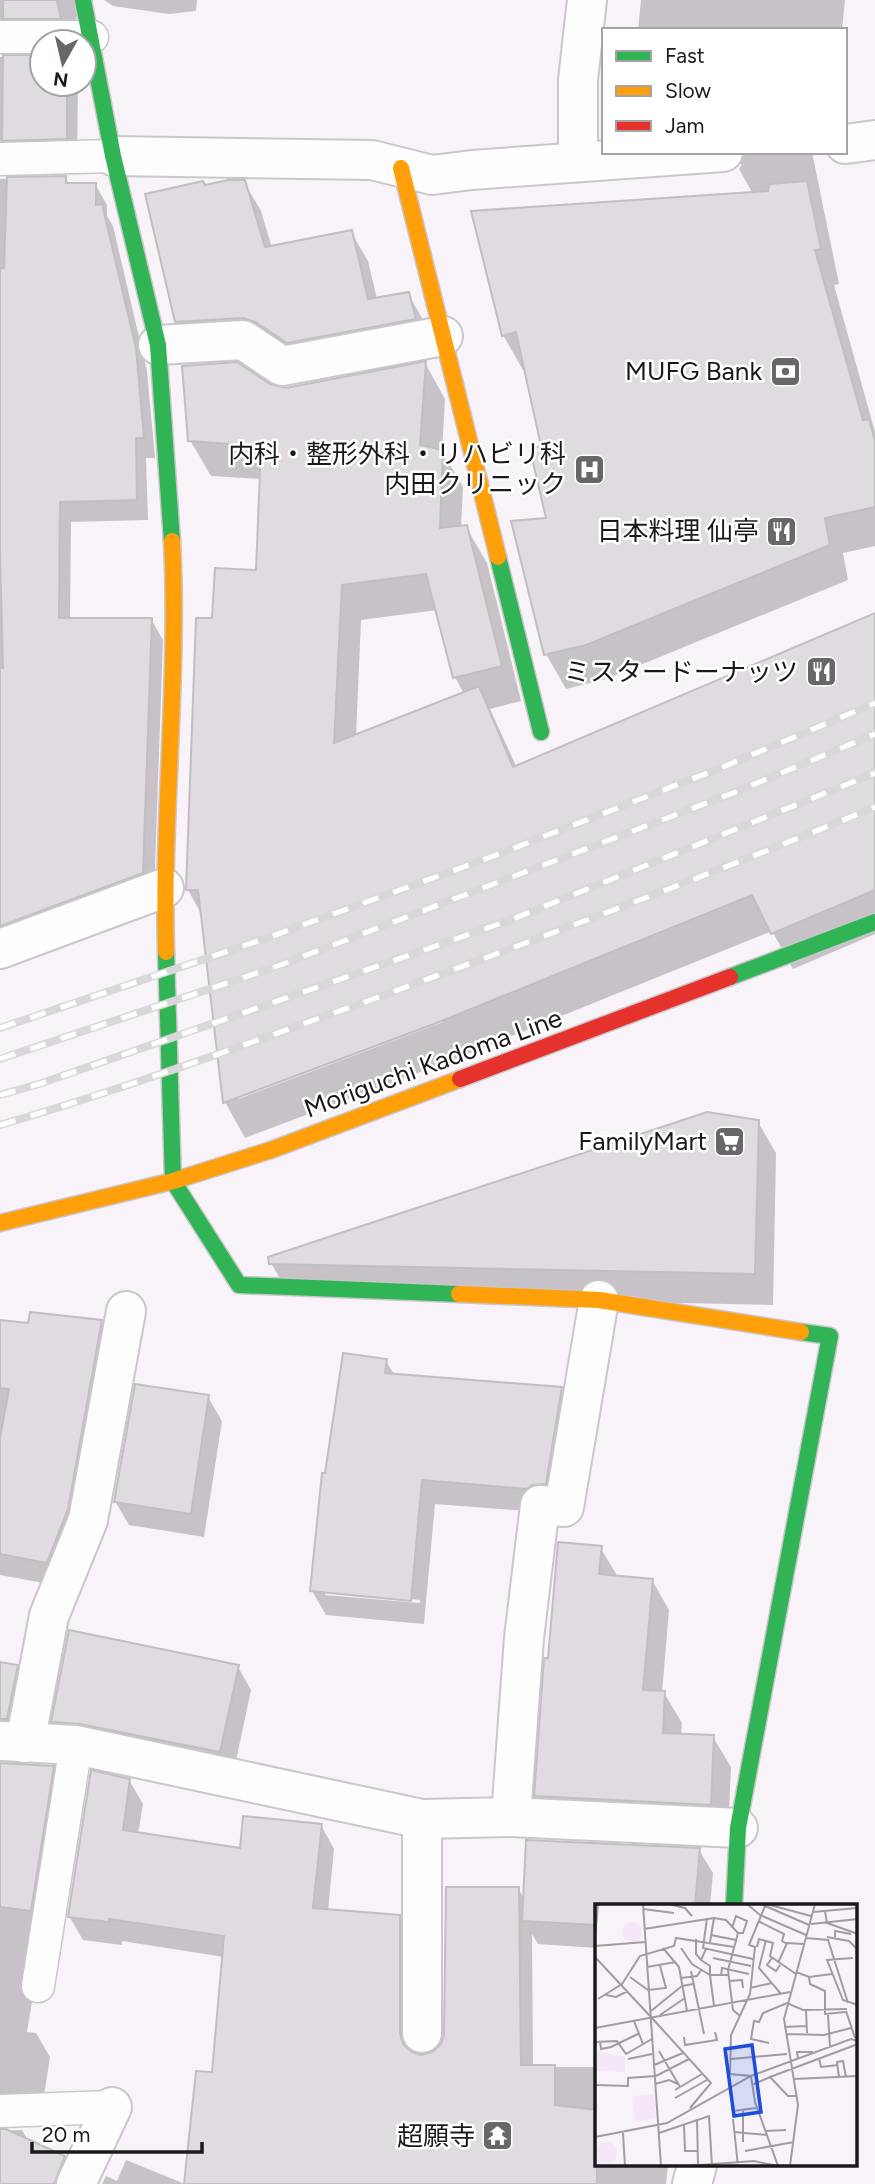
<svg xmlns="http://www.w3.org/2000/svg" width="875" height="2184" font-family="Figtree,'Noto Sans JP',sans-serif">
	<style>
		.shadow { fill: #0003; fill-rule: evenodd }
		.building { fill: #dfdbe0; stroke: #c1bec2; stroke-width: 2 }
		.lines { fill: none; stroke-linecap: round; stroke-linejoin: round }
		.lane-casing { stroke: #cac6cb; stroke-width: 35 }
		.street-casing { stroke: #cac6cb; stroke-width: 42 }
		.fast-casing { stroke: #cac6cb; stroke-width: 19 }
		.slow-casing { stroke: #cac6cb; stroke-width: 19 }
		.jam-casing { stroke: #cac6cb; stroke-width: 19 }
		.lane { stroke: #fefdfe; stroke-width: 32 }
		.street { stroke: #fefdfe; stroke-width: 38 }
		.fast { stroke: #30b455; stroke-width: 16 }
		.slow { stroke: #ff9f0a; stroke-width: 16 }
		.jam { stroke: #e5322d; stroke-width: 16 }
		.rail-casing { stroke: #d9d7d9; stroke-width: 8 }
		.rail { stroke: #fff; stroke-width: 5; stroke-dasharray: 16; stroke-linecap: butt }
		.labels { text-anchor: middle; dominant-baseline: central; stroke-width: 5; stroke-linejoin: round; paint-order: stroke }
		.poi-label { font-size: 26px; fill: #1c191d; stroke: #fff; text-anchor: end }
		.street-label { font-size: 26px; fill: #1c191d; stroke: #fff }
		.inset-road { fill: none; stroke: #a09ca1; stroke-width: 2 }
		.view { fill: #1d4ed8; fill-opacity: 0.15; stroke: #1d4ed8; stroke-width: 3.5 }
		.inset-edge { fill: none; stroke: #1c191d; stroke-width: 3.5 }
	</style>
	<rect width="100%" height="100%" fill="#f8f3f9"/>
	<g class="shadow">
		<polygon points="0,0 86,0 72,26 0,44"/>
		<polygon points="104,0 197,0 196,11 169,14 113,6"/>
		<polygon points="641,0 845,0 842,30 638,30"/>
		<polygon points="0,57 42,57 42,84 78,84 77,159 0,166"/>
		<polygon points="676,152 812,152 839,284 834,285 875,432 875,546 843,553 848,580 606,679 566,689 546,654 549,519 543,447 526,369 523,370 503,335 753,194 739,169 742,164 685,168"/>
		<polygon points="65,177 69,184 95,184 107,205 107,216 113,226 147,371 155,458 146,458 148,520 71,522 70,620 151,619 163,640 154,893 0,952 0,179"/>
		<polygon points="244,182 261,211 272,248 351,232 368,261 377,299 408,294 425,323 431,348 194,351 177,321 205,187"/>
		<path d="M425,363L445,399L442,451L463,487L461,528L466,527L487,563L521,701L490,709L517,768L875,614V934L793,969L772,931L455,1059L245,1138L225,1102L203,917L188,890L213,619L258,572L261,479L211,476L190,440L269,386L286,389ZM437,610L455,677L464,694L356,736L361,620ZM442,1019L443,1022L238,1099V1096Z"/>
		<polygon points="758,1122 776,1153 773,1305 289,1295 271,1263"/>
		<polygon points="0,1321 30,1325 101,1322 115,1345 60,1586 0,1575"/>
		<path d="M386,1361L395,1376L561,1389L575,1412L540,1512L435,1504L424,1624L326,1615L312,1591L327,1475ZM325,1591L420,1600V1603L325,1595Z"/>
		<polygon points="208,1397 222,1421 204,1537 129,1525 115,1501"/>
		<polygon points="600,1547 618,1577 652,1580 669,1610 662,1693 664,1693 682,1723 681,1735 713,1737 731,1767 728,1834 554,1826 536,1796 550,1660"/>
		<polygon points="0,1664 16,1666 30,1690 0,1748"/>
		<polygon points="238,1667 251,1690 233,1775 67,1745 53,1721"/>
		<polygon points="0,1765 53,1767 67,1791 27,2032 36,2033 50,2057 41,2115 0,2123"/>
		<polygon points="129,1780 143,1804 138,1834 242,1850 321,1825 334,1849 328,1911 399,1917 413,1940 413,2054 421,2057 434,2053 443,2044 518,1888 525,1900 699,1850 713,1873 710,1906 597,1906 597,1948 538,1944 532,1934 533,2067 597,2067 597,2165 668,2165 666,2184 185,2184 213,2074 224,1957 122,1941 122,1945 83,1940 69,1916"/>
		<polygon points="22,2130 29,2142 64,2157 77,2181 76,2184 0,2184 0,2131"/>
		<polygon points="126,2160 185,2184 102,2184 106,2176 117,2181"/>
	</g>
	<g class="building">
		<polygon points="3,0 57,0 61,19 3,19"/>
		<polygon points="3,55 42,55 42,84 67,84 67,139 2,141"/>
		<polygon points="66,176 66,183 96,183 96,205 102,204 136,348 144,438 136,438 137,500 60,502 59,618 152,618 143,873 0,926 0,668 3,668 0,554 0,268 4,268 7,177"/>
		<polygon points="228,180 245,180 265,247 352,230 368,299 409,292 416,319 287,343 255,322 243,318 175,322 145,194 203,181 205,185"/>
		<polygon points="807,181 821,249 815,250 863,420 869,419 875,441 875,507 825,518 830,545 586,645 544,655 511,521 546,518 530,450 541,446 516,332 502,336 471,211 768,191 769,184"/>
		<polygon points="426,361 420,445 443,450 440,528 467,525 502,666 453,678 426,574 342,585 334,743 479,686 513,767 875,613 875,890 771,934 752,895 434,1024 223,1103 198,890 186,890 196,618 212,618 215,568 256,570 261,446 188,441 182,366 237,362 270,384 286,388"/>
		<polygon points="707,1112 759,1120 755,1274 269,1264 268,1257"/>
		<polygon points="30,1312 102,1320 68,1509 47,1563 0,1554 0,1437 9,1389 0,1388 0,1320 28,1323"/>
		<polygon points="343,1353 387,1359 385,1373 562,1387 546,1484 532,1485 527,1489 422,1480 411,1601 310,1591 322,1473 325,1473"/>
		<polygon points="135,1384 209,1395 191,1514 114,1502"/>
		<polygon points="558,1542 602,1546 599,1574 653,1579 643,1690 665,1691 663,1733 714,1735 711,1805 534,1796 544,1658 548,1658"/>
		<polygon points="69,1630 239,1665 220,1752 80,1724 51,1722"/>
		<polygon points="0,1662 18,1665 7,1719 0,1719"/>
		<polygon points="0,1763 54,1766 31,1911 0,1907"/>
		<polygon points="91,1770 130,1779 123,1830 240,1848 243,1816 322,1824 313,1908 400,1915 400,2033 403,2044 412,2052 421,2055 432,2052 441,2044 444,2034 446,1887 519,1887 521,2065 555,2065 555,2105 597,2110 597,2184 184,2184 196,2071 212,2072 224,1936 109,1919 109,1922 68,1917"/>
		<polygon points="526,1840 700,1848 695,1906 597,1906 597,1925 522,1921"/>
		<polygon points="0,2129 6,2129 65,2156 54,2184 0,2184"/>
	</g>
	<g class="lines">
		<defs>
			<g id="lane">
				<polyline points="0,37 92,37"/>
				<polyline points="0,159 113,156"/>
				<polyline points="38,1986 76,1745"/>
				<polyline points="0,2111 112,2107"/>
			</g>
			<g id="street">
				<polyline points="845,144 875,140"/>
				<polyline points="113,156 372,160 432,175 472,170 723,152"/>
				<polyline points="578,162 578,80 587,0"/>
				<polyline points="158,345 243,340 282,366 443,336"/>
				<polyline points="0,949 164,888"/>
				<polyline points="0,1741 76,1745 422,1819 511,1817 738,1828"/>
				<polyline points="25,1743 49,1616 88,1520 126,1311"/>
				<polyline points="511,1817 524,1638 540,1505 564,1507 599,1300"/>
				<polyline points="422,1819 422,2033"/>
				<polyline points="76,2184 112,2107"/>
				<polyline points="692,2184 697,2165"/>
			</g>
			<g id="fast">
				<polyline points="83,0 113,156 158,345 172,541"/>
				<polyline points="498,557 541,732"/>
				<polyline points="166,952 173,1181 239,1285 459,1294"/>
				<polyline points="730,977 875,922"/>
				<polyline points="734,1906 738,1828 830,1336 801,1332"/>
			</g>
			<g id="slow">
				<polyline points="401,168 498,557"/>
				<path d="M166,952C162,815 179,678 172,541"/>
				<polyline points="0,1223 173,1181 271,1150 460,1079"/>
				<polyline points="459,1294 599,1300 801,1332"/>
			</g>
			<polyline id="jam" points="460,1079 730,977"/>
		</defs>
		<use href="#lane" class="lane-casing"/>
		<use href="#street" class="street-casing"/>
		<use href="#fast" class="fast-casing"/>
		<use href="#slow" class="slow-casing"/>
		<use href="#jam" class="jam-casing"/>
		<use href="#lane" class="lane"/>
		<use href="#street" class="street"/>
		<use href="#fast" class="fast"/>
		<use href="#slow" class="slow"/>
		<use href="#jam" class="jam"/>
		<defs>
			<g id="rail">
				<polyline points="0,1028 264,939 491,857 723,767 875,703"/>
				<polyline points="0,1059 275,967 733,793 875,734"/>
				<polyline points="0,1095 39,1084 513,919 875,773"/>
				<path d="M0,1125C127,1088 252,1042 376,998C543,937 710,875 875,807"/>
			</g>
		</defs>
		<use href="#rail" class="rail-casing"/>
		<use href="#rail" class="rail"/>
	</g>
	<defs>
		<symbol id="bank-square" viewBox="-11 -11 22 22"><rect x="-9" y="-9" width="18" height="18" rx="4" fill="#69656a" stroke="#fff"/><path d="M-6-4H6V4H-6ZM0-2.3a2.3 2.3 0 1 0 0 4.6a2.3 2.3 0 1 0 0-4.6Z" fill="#fff"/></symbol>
		<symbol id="hospital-square" viewBox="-11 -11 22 22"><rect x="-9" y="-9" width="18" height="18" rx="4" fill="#69656a" stroke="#fff"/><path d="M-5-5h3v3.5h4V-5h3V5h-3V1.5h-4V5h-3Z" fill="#fff"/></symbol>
		<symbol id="restaurant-square" viewBox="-11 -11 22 22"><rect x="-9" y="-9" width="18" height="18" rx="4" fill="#69656a" stroke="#fff"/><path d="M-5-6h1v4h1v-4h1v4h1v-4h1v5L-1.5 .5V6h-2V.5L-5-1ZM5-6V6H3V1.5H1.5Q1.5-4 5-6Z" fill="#fff"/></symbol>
		<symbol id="supermarket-square" viewBox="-11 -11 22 22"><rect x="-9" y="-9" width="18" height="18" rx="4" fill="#69656a" stroke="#fff"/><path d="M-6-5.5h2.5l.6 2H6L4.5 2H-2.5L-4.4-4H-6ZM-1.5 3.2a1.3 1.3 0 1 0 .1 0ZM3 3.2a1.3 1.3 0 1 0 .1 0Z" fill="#fff"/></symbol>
		<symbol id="temple-square" viewBox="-11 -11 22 22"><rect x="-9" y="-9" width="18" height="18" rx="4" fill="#69656a" stroke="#fff"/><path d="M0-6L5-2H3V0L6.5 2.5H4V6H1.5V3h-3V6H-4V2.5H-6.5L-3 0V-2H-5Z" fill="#fff"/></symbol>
	</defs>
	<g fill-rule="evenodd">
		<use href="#bank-square" x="768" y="354" width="35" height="35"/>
		<use href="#hospital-square" x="572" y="452" width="35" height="35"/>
		<use href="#restaurant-square" x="764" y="514" width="35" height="35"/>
		<use href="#restaurant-square" x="804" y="654" width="35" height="35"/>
		<use href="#supermarket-square" x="712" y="1124" width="35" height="35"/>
		<use href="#temple-square" x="480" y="2118" width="35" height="35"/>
	</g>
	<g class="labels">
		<g class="poi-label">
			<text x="762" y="371">MUFG Bank</text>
			<text x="566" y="454">内科・整形外科・リハビリ科<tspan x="566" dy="30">内田クリニック</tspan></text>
			<text x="759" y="531">日本料理 仙亭</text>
			<text x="798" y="672">ミスタードーナッツ</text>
			<text x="707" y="1141">FamilyMart</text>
			<text x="475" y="2136">超願寺</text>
		</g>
		<g class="street-label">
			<text transform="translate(433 1063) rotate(-20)">Moriguchi Kadoma Line</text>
		</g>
	</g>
	<g transform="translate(595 1904)">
		<rect width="262" height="262" fill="#f8f3f9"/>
		<path d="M27 28a10 10 0 1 1 20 0a10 10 0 1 1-20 0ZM2,147L30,153V168L2,167ZM59,190L61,215L40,218L37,192ZM0 249a11 11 0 1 1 22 0a11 11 0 1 1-22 0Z" fill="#f5e6f9"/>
		<path class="inset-road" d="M48,0L66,262M73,0L90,4L97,12M152,0L165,11L211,31M168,1L214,21M175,1L216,12M170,2L154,41L160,43L155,90L136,131L135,170L156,172L160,198L183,262M48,5L79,9M230,7L232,19L263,30M218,8L262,4M112,14L108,44L158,55M163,17L189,30L187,37L192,40M216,20L263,15M137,24L141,12L152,17L148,29H143L133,66L138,106L145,112M49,25L119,14L131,16L143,29M116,31L141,36M232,33L254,37L263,46M240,33V27L256,30M0,34L3,0M211,34L233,36L253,99M101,35V50L106,56M171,36L164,64L186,90M115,38L119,14M0,42L50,38M162,43L164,35L178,39L175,52L201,70M68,44L84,63L92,107M86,44L97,60L115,71H133M111,45L106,56L115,62V70M0,53L55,112M118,54L156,62M177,54L172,61L181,67L185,61M258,54L232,56L248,96L263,101M183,59L192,39L209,40M52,63L81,58M96,67L109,130M201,68L214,73L237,70M115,71L119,102M126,72L127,64L154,70M35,73L53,86L71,84L65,62M214,73L215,80L230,87V110L251,108M86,74L102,72L107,65M134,77L147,76L148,84M155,84L177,79M11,91L21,93L33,87M3,95L27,80L45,52L79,42L81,34L139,43M211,106L212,129M56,107L87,82L98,80M251,107L260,134M65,111L90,94M233,111L235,143M57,114L116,179L95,204M39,117L48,140M189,123L211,122M0,124L195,88M192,130L229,131L256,124M89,133L90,141L122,136L120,128M5,137L6,145L16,143L43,130M0,138L22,137L31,150L57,135M174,139L156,135L159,117L164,118L168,109L192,99L208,106L252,105M64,147L85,183M203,154L202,148H218M224,154L226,163L243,161M33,155L57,150M136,155L192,150M59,161L88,149M175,173L263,140M244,173L242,158L248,157L251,173M199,175L263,172M60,180L74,176L83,180M0,181L33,182V174L61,172L94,155M157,181L175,173L193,192H201M80,186L107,170M80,194L112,176M148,205V238M138,207L161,204M102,215L103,260M138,215L143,262M89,221L90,247H102M170,227L191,226M139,228L172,231M28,229L30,262M64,229L114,212L117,262M0,233L72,219L156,172L256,135L263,137M150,247L199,238M92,262L159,257L182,262M195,262L203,201L189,115L220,0"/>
		<path class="view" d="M157,141L166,208L139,212L130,145Z"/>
		<rect width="262" height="262" class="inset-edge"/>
	</g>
	<rect x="602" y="28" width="245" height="126" fill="#ffffff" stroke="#a4a3a5" stroke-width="2"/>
	<rect x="616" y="51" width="35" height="10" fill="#30b455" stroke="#a4a3a5" stroke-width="2"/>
	<text x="665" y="63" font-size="21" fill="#1c191d">Fast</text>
	<rect x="616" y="86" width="35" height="10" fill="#ff9f0a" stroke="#a4a3a5" stroke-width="2"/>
	<text x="665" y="98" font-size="21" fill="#1c191d">Slow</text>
	<rect x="616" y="121" width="35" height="10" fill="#e5322d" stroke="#a4a3a5" stroke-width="2"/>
	<text x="665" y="133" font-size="21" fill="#1c191d">Jam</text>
	<g transform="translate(63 63) rotate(188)"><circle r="33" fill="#ffffff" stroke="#a4a3a5" stroke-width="2"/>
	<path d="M0-5L12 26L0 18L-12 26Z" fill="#69656a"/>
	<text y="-10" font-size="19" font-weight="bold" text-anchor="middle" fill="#1c191d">N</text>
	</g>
	<path d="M32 2142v10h170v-10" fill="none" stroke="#1c191d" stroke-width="3.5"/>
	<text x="42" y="2142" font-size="21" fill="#1c191d" stroke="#ffffff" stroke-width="5" paint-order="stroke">20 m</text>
</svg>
